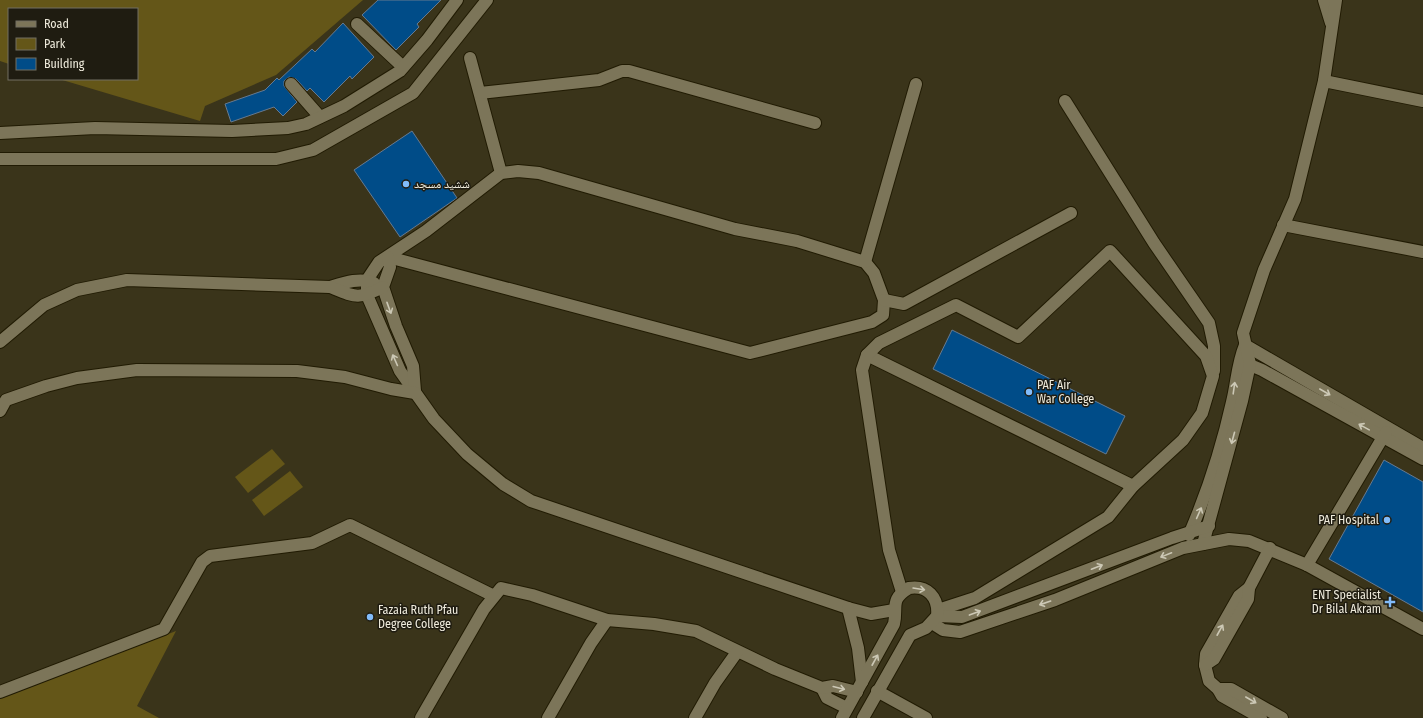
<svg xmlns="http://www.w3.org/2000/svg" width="1423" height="718" font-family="'Fira Sans Condensed','Noto Naskh Arabic',sans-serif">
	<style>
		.green { fill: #645618 }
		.building { fill: #004c88; stroke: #667a90 }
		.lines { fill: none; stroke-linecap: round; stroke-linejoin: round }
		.minor-casing { stroke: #211b03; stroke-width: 14 }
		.minor { stroke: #7c7559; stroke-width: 12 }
		.oneway { stroke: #ccc8b5 }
		.poi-dot { fill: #82bcfa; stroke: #1f1c11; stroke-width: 1.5 }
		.labels { text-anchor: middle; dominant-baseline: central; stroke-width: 3; stroke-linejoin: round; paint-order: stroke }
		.poi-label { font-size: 12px; fill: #efebdc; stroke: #1f1c11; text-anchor: start }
	</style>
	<rect width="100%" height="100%" fill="#3a341a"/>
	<g class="green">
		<polygon points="0,0 363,0 276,75 205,106 200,121 59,79 137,79 137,9 9,9 9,64 0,61"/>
		<polygon points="272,449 285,464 248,493 235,477"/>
		<polygon points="290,471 303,487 264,516 252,500"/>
		<polygon points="176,631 137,706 159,718 0,718 0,699"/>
	</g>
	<g class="building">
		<polygon points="378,0 441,0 417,24 419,27 396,50 362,15"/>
		<polygon points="343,23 374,57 352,79 350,76 324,102 310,88 307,91 296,79 289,77 284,81 284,86 297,102 283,116 274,107 231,122 225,104 265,90 277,78 279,80 312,49 315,52"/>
		<polygon points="412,131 457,198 400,237 354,170"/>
		<polygon points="952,330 1125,416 1106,454 933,369"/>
		<polygon points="1384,460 1423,482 1423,612 1329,559"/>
	</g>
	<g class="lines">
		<defs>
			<g id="minor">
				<polyline points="1324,0 1331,23"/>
				<polyline points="357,24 403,67"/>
				<polyline points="470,58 501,173"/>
				<polyline points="1324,81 1423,101"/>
				<polyline points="291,84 320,117"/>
				<polyline points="480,93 599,80 622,71 629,71 815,123"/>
				<polyline points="1065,101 1154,243 1209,323 1214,346 1214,371"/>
				<polyline points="0,133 95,128 232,131 288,128 306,124 344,106 400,71 427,40 457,0"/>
				<polyline points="0,159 276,159 313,150 413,93 487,0"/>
				<polyline points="1283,225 1423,252"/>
				<polyline points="388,257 750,353 872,322 883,315 884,300 874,273 865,262 797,241 735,229 539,173 518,171 501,173 426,231 379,262 367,280 367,295 400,371 434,419 467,454 503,484 531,501 848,608 871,614 894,610"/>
				<polyline points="388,257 390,267 383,287 396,326 413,366 415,391"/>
				<polyline points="865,262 916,84"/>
				<path d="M330,287C343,283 360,277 374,283"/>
				<polyline points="884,300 904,304 1071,213"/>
				<path d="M0,342L44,305L77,290L127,280L330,287C355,297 358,300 383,287"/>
				<polyline points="1245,345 1423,448"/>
				<polyline points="867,355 1133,486"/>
				<polyline points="1243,362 1262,370 1423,459"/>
				<polyline points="0,411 6,400 46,386 77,378 137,370 297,371 345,377 391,389 415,393"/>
				<path d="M1189,535C1207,493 1222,447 1232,402C1237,382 1237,364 1245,345"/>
				<polyline points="1203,544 1242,401 1250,364 1243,333 1264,270 1295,199 1324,81 1336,0"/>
				<polyline points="1307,565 1386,432"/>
				<polyline points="1249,588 1239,596 1206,654 1205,665 1209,681 1218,689 1222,696 1261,718"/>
				<polyline points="902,592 889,550 862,370 867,355 879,343 956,305 1018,337 1110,251 1206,356 1213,376 1202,413 1183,440 1133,486 1108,517 975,598 938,610"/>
				<polyline points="848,608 858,648 862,682"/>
				<polyline points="937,616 962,617 1172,538 1209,526"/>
				<polyline points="932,623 943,630 960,632 1055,600 1183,548 1229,539 1249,541 1307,565 1423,629"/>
				<polyline points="1205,665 1214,659 1248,599 1249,588 1270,548"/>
				<polyline points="822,688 827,698 847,708"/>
				<polyline points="1218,689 1231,689 1282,718"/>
				<polyline points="877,691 926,718"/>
				<polyline points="0,692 164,629 202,562 210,556 312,543 350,525 494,596"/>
				<polyline points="421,718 484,609 501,588 532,595 607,620 654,624 696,631 775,669 822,688 833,686 857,692"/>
				<polyline points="548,718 591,643 607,620"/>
				<polyline points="695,718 715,683 737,652"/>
				<path d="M842,718L894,624C898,607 889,600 909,588C927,585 939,597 937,616L926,628L910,635L863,718"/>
			</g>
		</defs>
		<use href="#minor" class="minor-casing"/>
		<use href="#minor" class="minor"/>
	</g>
	<defs><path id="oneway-shaft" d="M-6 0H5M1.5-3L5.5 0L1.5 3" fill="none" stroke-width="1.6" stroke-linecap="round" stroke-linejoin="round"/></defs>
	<g class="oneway">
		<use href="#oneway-shaft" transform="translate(389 308) rotate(70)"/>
		<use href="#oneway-shaft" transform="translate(395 360) rotate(-114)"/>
		<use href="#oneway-shaft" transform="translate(1234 388) rotate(-82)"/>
		<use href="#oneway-shaft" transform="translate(1325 392) rotate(30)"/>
		<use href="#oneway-shaft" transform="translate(1364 427) rotate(-151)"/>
		<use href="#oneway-shaft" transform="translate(1233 438) rotate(105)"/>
		<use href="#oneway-shaft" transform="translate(1199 513) rotate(-66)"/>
		<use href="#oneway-shaft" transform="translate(1166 555) rotate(158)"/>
		<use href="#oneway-shaft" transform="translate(1097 567) rotate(-21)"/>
		<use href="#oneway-shaft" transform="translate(919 589) rotate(9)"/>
		<use href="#oneway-shaft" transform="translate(1045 603) rotate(161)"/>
		<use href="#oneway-shaft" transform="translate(975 613) rotate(-20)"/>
		<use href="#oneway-shaft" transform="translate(1220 630) rotate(-61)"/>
		<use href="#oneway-shaft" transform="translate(875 660) rotate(-61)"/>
		<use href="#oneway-shaft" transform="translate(839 688) rotate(14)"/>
		<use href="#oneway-shaft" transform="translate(1251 700) rotate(30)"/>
	</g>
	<g class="poi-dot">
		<circle cx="406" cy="184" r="4"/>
		<circle cx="1029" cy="392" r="4"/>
		<circle cx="1387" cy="520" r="4"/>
		<path d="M1388 596h4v4h4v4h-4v4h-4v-4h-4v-4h4z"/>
		<circle cx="370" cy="617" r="4"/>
	</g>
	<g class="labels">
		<g class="poi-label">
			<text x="414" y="184">ششید مسجد</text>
			<text x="1037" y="385">PAF Air<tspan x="1037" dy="14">War College</tspan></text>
			<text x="1379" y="520" text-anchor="end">PAF Hospital</text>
			<text x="1381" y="595" text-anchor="end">ENT Specialist<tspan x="1381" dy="14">Dr Bilal Akram</tspan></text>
			<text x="378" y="610">Fazaia Ruth Pfau<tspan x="378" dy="14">Degree College</tspan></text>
		</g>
	</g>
	<rect x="8" y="8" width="130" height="72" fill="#1f1c11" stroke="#726f62"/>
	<rect x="16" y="21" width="20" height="6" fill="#7c7559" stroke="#726f62"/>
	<text x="44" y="28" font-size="12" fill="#efebdc">Road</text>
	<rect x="16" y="38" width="20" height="12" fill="#645618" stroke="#726f62"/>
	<text x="44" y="48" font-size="12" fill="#efebdc">Park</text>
	<rect x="16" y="58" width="20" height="12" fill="#004c88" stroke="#726f62"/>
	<text x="44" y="68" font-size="12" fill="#efebdc">Building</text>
</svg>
